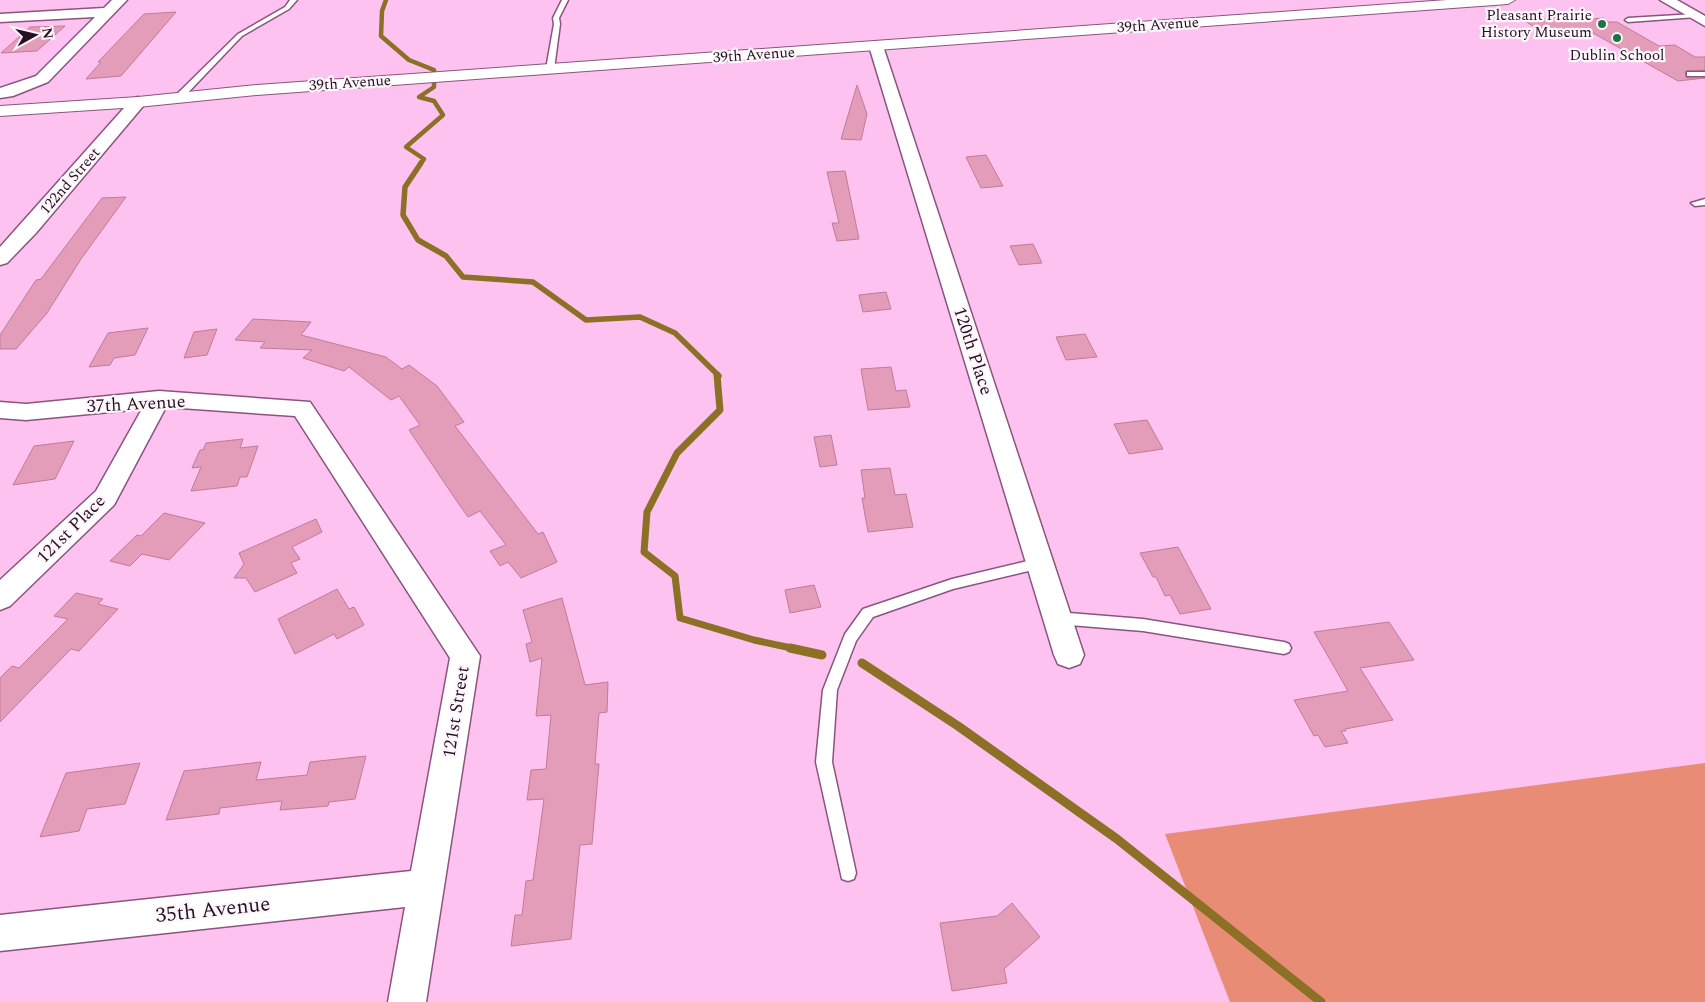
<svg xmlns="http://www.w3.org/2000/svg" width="1705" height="1002" font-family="Spectral,serif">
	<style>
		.green { fill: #e98c76 }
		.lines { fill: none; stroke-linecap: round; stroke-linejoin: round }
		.stream-far3 { stroke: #8b7026; stroke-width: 4.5 }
		.stream-far2 { stroke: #8b7026; stroke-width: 5.5 }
		.stream-far1 { stroke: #8b7026; stroke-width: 7 }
		.stream { stroke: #8b7026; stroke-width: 9 }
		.building { fill: #e49db9; stroke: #c07b97 }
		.lane-casing { stroke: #89547f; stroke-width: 3 }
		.street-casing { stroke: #89547f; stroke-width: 3 }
		.secondary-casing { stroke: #89547f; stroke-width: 2 }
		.lane { fill: #fff; fill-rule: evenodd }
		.street { fill: #fff; fill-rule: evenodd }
		.secondary { fill: #fff; fill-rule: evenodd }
		.poi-dot { fill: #1f7243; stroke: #fdf7fc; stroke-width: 2 }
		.labels { text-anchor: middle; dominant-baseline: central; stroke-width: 4.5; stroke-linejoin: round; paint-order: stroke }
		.far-poi-label { font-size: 15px; fill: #261022; stroke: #fdf7fc; text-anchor: end }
		.far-street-label { font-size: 15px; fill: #261022; stroke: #fdf7fc }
		.street-label { font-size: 18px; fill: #261022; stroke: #fdf7fc }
		.near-street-label { font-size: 21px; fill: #261022; stroke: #fdf7fc }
	</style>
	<rect width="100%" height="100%" fill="#fec2f1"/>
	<polygon class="green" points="1705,763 1705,1002 1230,1002 1165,834"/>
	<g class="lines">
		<g class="stream-far3">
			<polyline points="386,0 382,11 381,36 409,60 434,70 434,72"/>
			<polyline points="420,164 424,159 406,147 443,115 434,101 419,97 434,87 434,82"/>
		</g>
		<polyline class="stream-far2" points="421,163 405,187 403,215 418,240 446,256 463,277 533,282 586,320 640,317 675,333 719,376"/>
		<polyline class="stream-far1" points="717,375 720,410 677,453 647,512 644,552 675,576 680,618 754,640 796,649"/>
		<g class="stream">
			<polyline points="790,648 822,655"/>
			<polyline points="862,663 958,726 1117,839 1321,1002"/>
		</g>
	</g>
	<g class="building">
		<polygon points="176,12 121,76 86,79 101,62 98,62 144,14"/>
		<polygon points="1573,15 1581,20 1603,18 1609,22 1617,22 1659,46 1675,45 1695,57 1705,57 1705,70 1685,72 1687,78 1705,78 1678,81 1593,33 1548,36 1525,21"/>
		<polygon points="65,26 37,51 1,53 30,27"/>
		<polygon points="857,85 867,114 861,140 841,139"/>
		<polygon points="986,155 1003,186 981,188 966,157"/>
		<polygon points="845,171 859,239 837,241 832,223 839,223 827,172"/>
		<polygon points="126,197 81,259 47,313 16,349 0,349 0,335 36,280 41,279 102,198"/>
		<polygon points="1033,244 1042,263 1019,265 1010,246"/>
		<polygon points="886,292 891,309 863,312 859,295"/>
		<polygon points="253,319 311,322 301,335 386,357 402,369 409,365 437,386 464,422 455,426 538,534 543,532 557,562 521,578 508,562 500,566 490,551 506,545 480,511 468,517 456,500 409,430 420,425 399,396 391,400 349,367 344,371 303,358 312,350 260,348 265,342 235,340"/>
		<polygon points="148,328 135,355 114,358 110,365 89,367 108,333"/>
		<polygon points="217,329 207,355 184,358 194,332"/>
		<polygon points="1085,334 1097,357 1066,360 1056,337"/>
		<polygon points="891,367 896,391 906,390 910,407 868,410 861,369"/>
		<polygon points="1147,420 1163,449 1129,454 1114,424"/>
		<polygon points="831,435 837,465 820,467 814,437"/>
		<polygon points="243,439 240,448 258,446 247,477 240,477 237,486 191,491 201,467 192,468 200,450 203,450 206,443"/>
		<polygon points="74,441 55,479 13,485 34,446"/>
		<polygon points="890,468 895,495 906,494 913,527 868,532 862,498 865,498 861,470"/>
		<polygon points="164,513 205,523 169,560 142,554 130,566 110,561 137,535 141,536"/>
		<polygon points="316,519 322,532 292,547 300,559 291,563 297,573 255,592 246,578 234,578 244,564 239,553"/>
		<polygon points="1178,547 1211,609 1180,614 1170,595 1165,596 1156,577 1153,577 1140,553"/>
		<polygon points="814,585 821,607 790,613 785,590"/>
		<polygon points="337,589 349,609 354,607 364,625 337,639 334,634 295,654 278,619"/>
		<polygon points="76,593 103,599 98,604 118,609 79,651 71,649 0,722 0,678 12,666 19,668 68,619 54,616"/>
		<polygon points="562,598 585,685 608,682 607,712 599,713 595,764 599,764 592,844 580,845 571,939 511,946 515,915 522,915 526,881 533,880 544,799 527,800 531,770 546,769 551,715 536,716 542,658 530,662 526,644 532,642 523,610"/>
		<polygon points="1389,622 1414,660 1360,668 1393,720 1345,729 1346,731 1341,731 1348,743 1325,747 1318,735 1314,736 1294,700 1348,691 1314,632"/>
		<polygon points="366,756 355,799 329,802 328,806 280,810 282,801 220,808 219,814 166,820 184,771 261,762 256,780 307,775 310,762"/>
		<polygon points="140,763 125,804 87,809 79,831 40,837 66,773"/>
		<polygon points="1012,903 1040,937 1004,969 1007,983 952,991 940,923 997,916"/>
	</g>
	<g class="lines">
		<defs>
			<g id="lane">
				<polygon points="290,0 297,0 289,9 242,36 181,100 175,100 175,96 238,34 285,7"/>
				<polygon points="562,0 568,0 559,18 560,24 554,69 550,71 546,69 554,24 553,18"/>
				<polygon points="1695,14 1697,15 1697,17 1628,22 1625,20 1628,18"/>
				<rect x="1687" y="72" width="18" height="4"/>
				<polygon points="1705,199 1705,205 1695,206 1691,203"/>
				<polygon points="1040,558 1045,559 1047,563 1045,567 953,589 873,617 856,641 837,690 832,762 856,873 854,879 848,881 842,879 816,762 823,690 845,634 863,609 952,579"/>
				<polygon points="1057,612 1143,619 1284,642 1289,644 1291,648 1289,652 1284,654 1143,631 1057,624 1052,622 1050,618 1052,614"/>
			</g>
			<g id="street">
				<polygon points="112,0 127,0 48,82 13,96 0,98 0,88 36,76 95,17 0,22 0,14 104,8"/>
				<polygon points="1660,0 1677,0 1705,16 1705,26"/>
				<polygon points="876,42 883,46 1084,655 1080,664 1069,668 1058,664 1054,655 869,46"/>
				<polygon points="138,97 146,102 144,105 36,233 7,263 0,265 0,247 132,99"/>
				<polygon points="159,391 310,402 480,656 426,1002 388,1002 405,907 0,951 0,915 411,871 450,658 295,416 166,407 114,505 10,606 0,610 0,580 96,491 142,409 26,420 0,418 0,402 26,404"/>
			</g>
			<polygon id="secondary" points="1447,0 1515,0 1508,4 257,95 138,107 0,116 0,106 138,97 257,85"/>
		</defs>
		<use href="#lane" class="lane-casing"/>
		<use href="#street" class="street-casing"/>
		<use href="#secondary" class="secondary-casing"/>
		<use href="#lane" class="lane"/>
		<use href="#street" class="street"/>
		<use href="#secondary" class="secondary"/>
	</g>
	<g class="poi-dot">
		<circle cx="1602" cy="24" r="5"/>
		<circle cx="1617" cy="38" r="5"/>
	</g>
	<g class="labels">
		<g class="far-poi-label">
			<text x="1592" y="15">Pleasant Prairie<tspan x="1592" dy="17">History Museum</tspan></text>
			<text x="1617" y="55" text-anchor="middle">Dublin School</text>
		</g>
		<g class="far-street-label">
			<text transform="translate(1158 25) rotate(-4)">39th Avenue</text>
			<text transform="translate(754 55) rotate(-4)">39th Avenue</text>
			<text transform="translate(350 83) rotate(-4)">39th Avenue</text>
			<text transform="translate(70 181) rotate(-49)">122nd Street</text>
		</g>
		<g class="street-label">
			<text transform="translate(973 351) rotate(72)">120th Place</text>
			<text transform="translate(136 404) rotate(-3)">37th Avenue</text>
			<text transform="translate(71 529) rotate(-45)">121st Place</text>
			<text transform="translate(456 712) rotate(-81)">121st Street</text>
		</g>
		<g class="near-street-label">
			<text transform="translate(213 910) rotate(-6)">35th Avenue</text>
		</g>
	</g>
	<g transform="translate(35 35) rotate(82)" stroke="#fdf7fc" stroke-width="4" paint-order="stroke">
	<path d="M0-4L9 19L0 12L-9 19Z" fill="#261022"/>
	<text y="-8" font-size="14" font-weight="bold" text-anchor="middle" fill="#261022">N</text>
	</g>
</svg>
